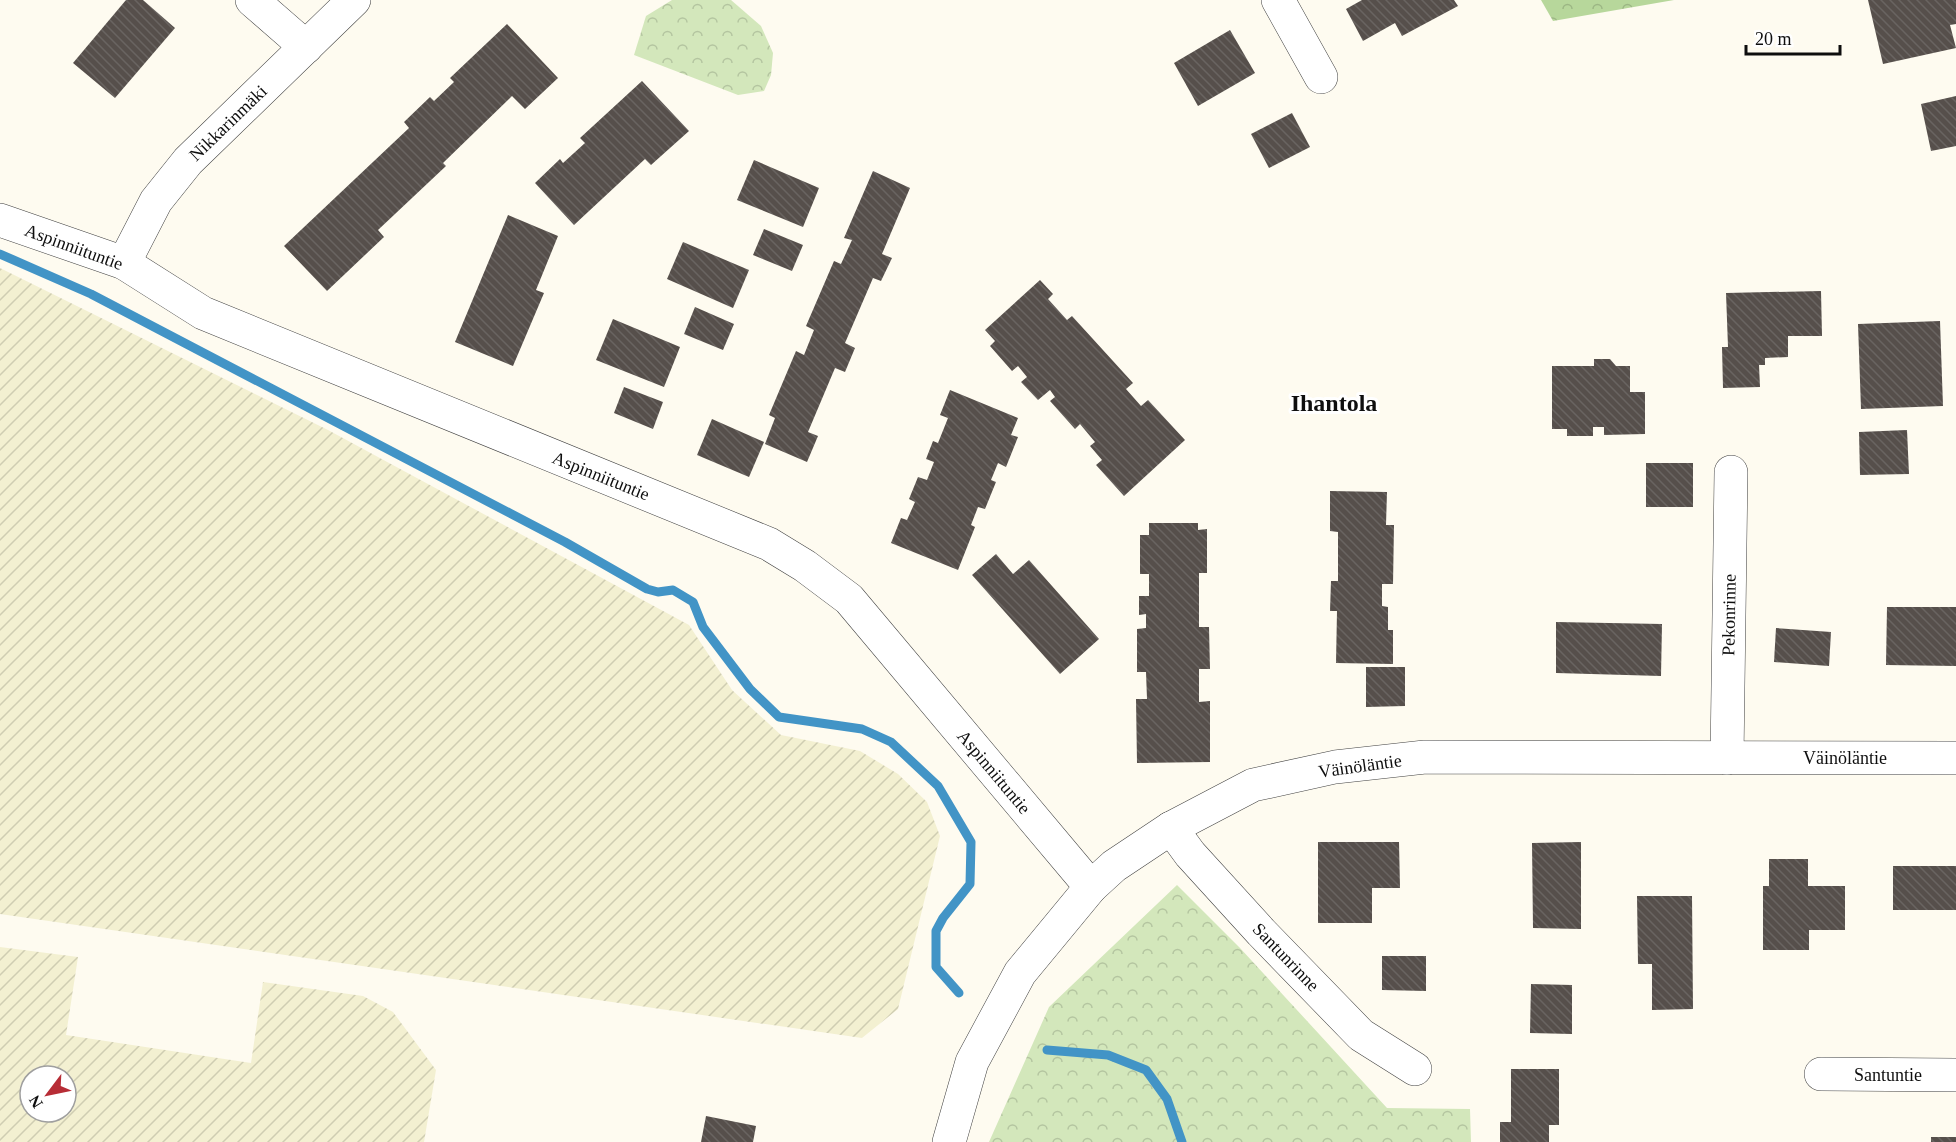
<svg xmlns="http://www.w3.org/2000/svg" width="1956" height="1142" font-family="Georgia,serif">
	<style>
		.farmland { fill: url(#farmland-furrows); fill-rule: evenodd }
		.forest { fill: url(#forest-crowns) }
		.park { fill: url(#park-crowns) }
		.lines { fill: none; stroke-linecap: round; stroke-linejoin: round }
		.stream { stroke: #4294c6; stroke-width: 9 }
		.building { fill: url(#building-back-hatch) }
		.minor-casing { stroke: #414141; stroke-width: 34 }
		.minor { stroke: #fff; stroke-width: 33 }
		.labels { text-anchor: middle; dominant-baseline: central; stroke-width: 6; stroke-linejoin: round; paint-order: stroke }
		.street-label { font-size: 18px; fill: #0e0e0e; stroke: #fff }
		.district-label { font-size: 24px; font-weight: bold; fill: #0e0e0e; stroke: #fff }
	</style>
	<defs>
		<pattern id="farmland-furrows" width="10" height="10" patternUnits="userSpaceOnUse" patternTransform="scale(1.5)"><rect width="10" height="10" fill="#f3f0d1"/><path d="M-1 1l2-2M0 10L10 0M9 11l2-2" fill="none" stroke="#cfcdb2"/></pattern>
		<pattern id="forest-crowns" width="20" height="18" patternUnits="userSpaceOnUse" patternTransform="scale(1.5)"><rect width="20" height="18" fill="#b7d79b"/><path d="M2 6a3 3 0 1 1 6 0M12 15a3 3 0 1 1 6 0" fill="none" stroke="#9cb784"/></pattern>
		<pattern id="park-crowns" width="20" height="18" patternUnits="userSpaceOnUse" patternTransform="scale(1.5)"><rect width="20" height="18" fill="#d3e7bb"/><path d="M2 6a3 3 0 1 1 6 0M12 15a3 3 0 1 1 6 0" fill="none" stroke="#b4c5a0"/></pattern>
		<pattern id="building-back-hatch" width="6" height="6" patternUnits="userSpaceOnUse" patternTransform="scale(1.5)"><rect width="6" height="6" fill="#564f4b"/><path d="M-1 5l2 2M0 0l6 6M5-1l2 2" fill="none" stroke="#696461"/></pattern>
	</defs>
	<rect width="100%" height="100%" fill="#fefbf0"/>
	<g class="farmland">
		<polygon points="0,268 328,430 689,625 732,690 781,735 860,751 898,774 927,802 940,836 898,1009 862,1038 0,914"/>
		<path d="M0,947L78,957L66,1035L251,1063L263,982L363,996L393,1012L436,1070L424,1142H0ZM30,1076H66V1112H30Z"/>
	</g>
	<polygon class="forest" points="1541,0 1674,0 1553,21"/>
	<g class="park">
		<polygon points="672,0 731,0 761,26 773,53 771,75 764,91 738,95 634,55 646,16"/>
		<polygon points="1177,885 1240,948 1387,1108 1470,1109 1471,1142 989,1142 1049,1007"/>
	</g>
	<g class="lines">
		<g class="stream">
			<polyline points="0,254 91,294 565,542 647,589 658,592 673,590 693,602 703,627 750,689 779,717 862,729 891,742 938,786 971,842 970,884 943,918 936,931 936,967 959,993"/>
			<polyline points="1047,1050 1108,1055 1146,1070 1167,1099 1182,1142"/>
		</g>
	</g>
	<g class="building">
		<polygon points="126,0 143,0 175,28 115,98 73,63"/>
		<polygon points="1362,0 1454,0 1458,6 1402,36 1395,23 1363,41 1346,9"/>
		<polygon points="1868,0 1956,0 1956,24 1950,25 1956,48 1883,64"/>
		<polygon points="507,24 558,78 525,109 512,96 443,163 446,166 378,230 384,237 327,291 284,246 409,128 404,122 430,97 434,101 454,82 450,78"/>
		<polygon points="1230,30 1255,73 1198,106 1174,63"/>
		<polygon points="642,81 689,131 651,165 645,159 574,225 535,183 560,159 563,163 585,143 580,138"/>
		<polygon points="1956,96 1956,146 1931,151 1921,104"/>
		<polygon points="1292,113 1310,147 1269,168 1251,134"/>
		<polygon points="754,160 819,188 803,227 737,200"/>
		<polygon points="873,171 910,188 882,254 892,258 881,281 873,278 845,343 855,348 845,372 835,368 808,432 818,436 807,462 765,444 775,418 769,415 796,351 804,355 814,330 806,326 834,261 841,264 852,240 844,238"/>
		<polygon points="508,215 558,236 536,290 544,293 513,366 455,342"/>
		<polygon points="764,229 803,245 792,271 753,255"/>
		<polygon points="683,242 749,270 733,308 667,279"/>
		<polygon points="1040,280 1053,294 1048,299 1067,320 1072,316 1133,383 1126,389 1141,406 1148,400 1185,440 1124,496 1096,465 1102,460 1090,446 1095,442 1080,424 1075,429 1050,401 1055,397 1050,390 1038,400 1021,382 1027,377 1018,366 1012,371 990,346 995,341 985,330"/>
		<polygon points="1821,291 1822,336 1788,336 1788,357 1765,358 1765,365 1759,365 1760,387 1723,388 1722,347 1728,347 1726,293"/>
		<polygon points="695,307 734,324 723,350 684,334"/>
		<polygon points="613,319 680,347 664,387 596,360"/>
		<polygon points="1940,321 1943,406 1861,409 1858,324"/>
		<polygon points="1594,359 1610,359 1616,366 1630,366 1630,392 1645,392 1645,434 1604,435 1604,427 1593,427 1593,436 1567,436 1567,429 1552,429 1552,366 1594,366"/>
		<polygon points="624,387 663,402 653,429 614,413"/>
		<polygon points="950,390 1018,418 1011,435 1018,437 1006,467 998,463 991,480 996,482 985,509 978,507 971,525 975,527 958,570 891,543 901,518 907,520 915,502 909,499 918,477 927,480 934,462 926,459 933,441 938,443 948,418 940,415"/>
		<polygon points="712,419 764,442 749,477 697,455"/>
		<polygon points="1907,430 1909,474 1860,475 1859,432"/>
		<rect x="1646" y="463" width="47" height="44"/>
		<polygon points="1330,491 1387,492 1386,525 1394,525 1393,584 1382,584 1382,606 1388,607 1388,630 1393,630 1393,664 1336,663 1337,611 1330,611 1331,581 1338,581 1338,532 1330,531"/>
		<polygon points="1149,523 1198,523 1198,530 1207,529 1207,573 1199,573 1199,627 1209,627 1210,669 1199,669 1199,702 1210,701 1210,762 1137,763 1136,699 1147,699 1146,672 1137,672 1137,629 1146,628 1146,614 1139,615 1139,596 1149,596 1149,574 1140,574 1140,535 1149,535"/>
		<polygon points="996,554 1013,574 1029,560 1099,639 1060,674 972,575"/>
		<polygon points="1887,607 1956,607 1956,666 1886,665"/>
		<polygon points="1556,622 1662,624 1661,676 1556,673"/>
		<polygon points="1776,628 1831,632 1829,666 1774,662"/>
		<polygon points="1366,667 1405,667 1405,706 1366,707"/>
		<polygon points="1318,842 1399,842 1400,888 1372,888 1372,923 1318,923"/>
		<polygon points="1581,842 1581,929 1533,928 1532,843"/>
		<polygon points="1769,859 1808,859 1808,886 1845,886 1845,930 1809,930 1809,950 1763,950 1763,886 1769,886"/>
		<rect x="1893" y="866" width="63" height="44"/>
		<polygon points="1637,896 1692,896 1693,1009 1652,1010 1652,964 1638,964"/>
		<polygon points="1382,956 1426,956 1426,991 1382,990"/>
		<polygon points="1531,984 1572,985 1572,1034 1530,1033"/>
		<polygon points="1511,1069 1559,1069 1559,1125 1549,1125 1549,1142 1500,1142 1500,1122 1511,1122"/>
		<polygon points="706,1116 756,1126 753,1142 701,1142"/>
		<rect x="1931" y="1137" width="25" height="5"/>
	</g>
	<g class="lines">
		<defs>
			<g id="minor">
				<polyline points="252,0 306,47"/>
				<polyline points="1278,0 1321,77"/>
				<polyline points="0,220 124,263 203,313 769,544 805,566 849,599 1091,887"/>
				<polyline points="124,263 156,201 188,161 354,0"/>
				<polyline points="1727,758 1731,472"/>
				<polyline points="1171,828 1190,854 1261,932 1361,1035 1415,1069"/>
				<polyline points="1821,1074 1956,1075"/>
				<polyline points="949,1142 972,1062 1020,973 1091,887 1114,866 1171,828 1253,785 1335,767 1425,757 1956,758"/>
			</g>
		</defs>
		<use href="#minor" class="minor-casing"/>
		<use href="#minor" class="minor"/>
	</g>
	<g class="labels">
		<g class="street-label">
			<text transform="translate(228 123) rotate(-44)">Nikkarinmäki</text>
			<text transform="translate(74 247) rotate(20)">Aspinniituntie</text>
			<text transform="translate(601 476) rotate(22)">Aspinniituntie</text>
			<text transform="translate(1729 615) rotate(-89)">Pekonrinne</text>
			<text x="1845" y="758">Väinöläntie</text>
			<text transform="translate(1360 766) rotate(-8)">Väinöläntie</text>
			<text transform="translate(994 772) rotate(50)">Aspinniituntie</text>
			<text transform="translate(1286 957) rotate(46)">Santunrinne</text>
			<text x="1888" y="1075">Santuntie</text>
		</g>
		<g class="district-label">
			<text x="1334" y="403">Ihantola</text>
		</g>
	</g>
	<g transform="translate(48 1094) rotate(238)"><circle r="28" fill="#ffffff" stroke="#9f9f9f" stroke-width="1.5"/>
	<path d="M0-4.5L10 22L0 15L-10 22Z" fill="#b72d36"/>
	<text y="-9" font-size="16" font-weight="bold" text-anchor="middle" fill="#0e0e0e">N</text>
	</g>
	<path d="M1746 45v9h94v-9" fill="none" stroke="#0e0e0e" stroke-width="3"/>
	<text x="1755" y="45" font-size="18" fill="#0e0e0e" stroke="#ffffff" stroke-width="4.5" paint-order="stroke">20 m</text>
</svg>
